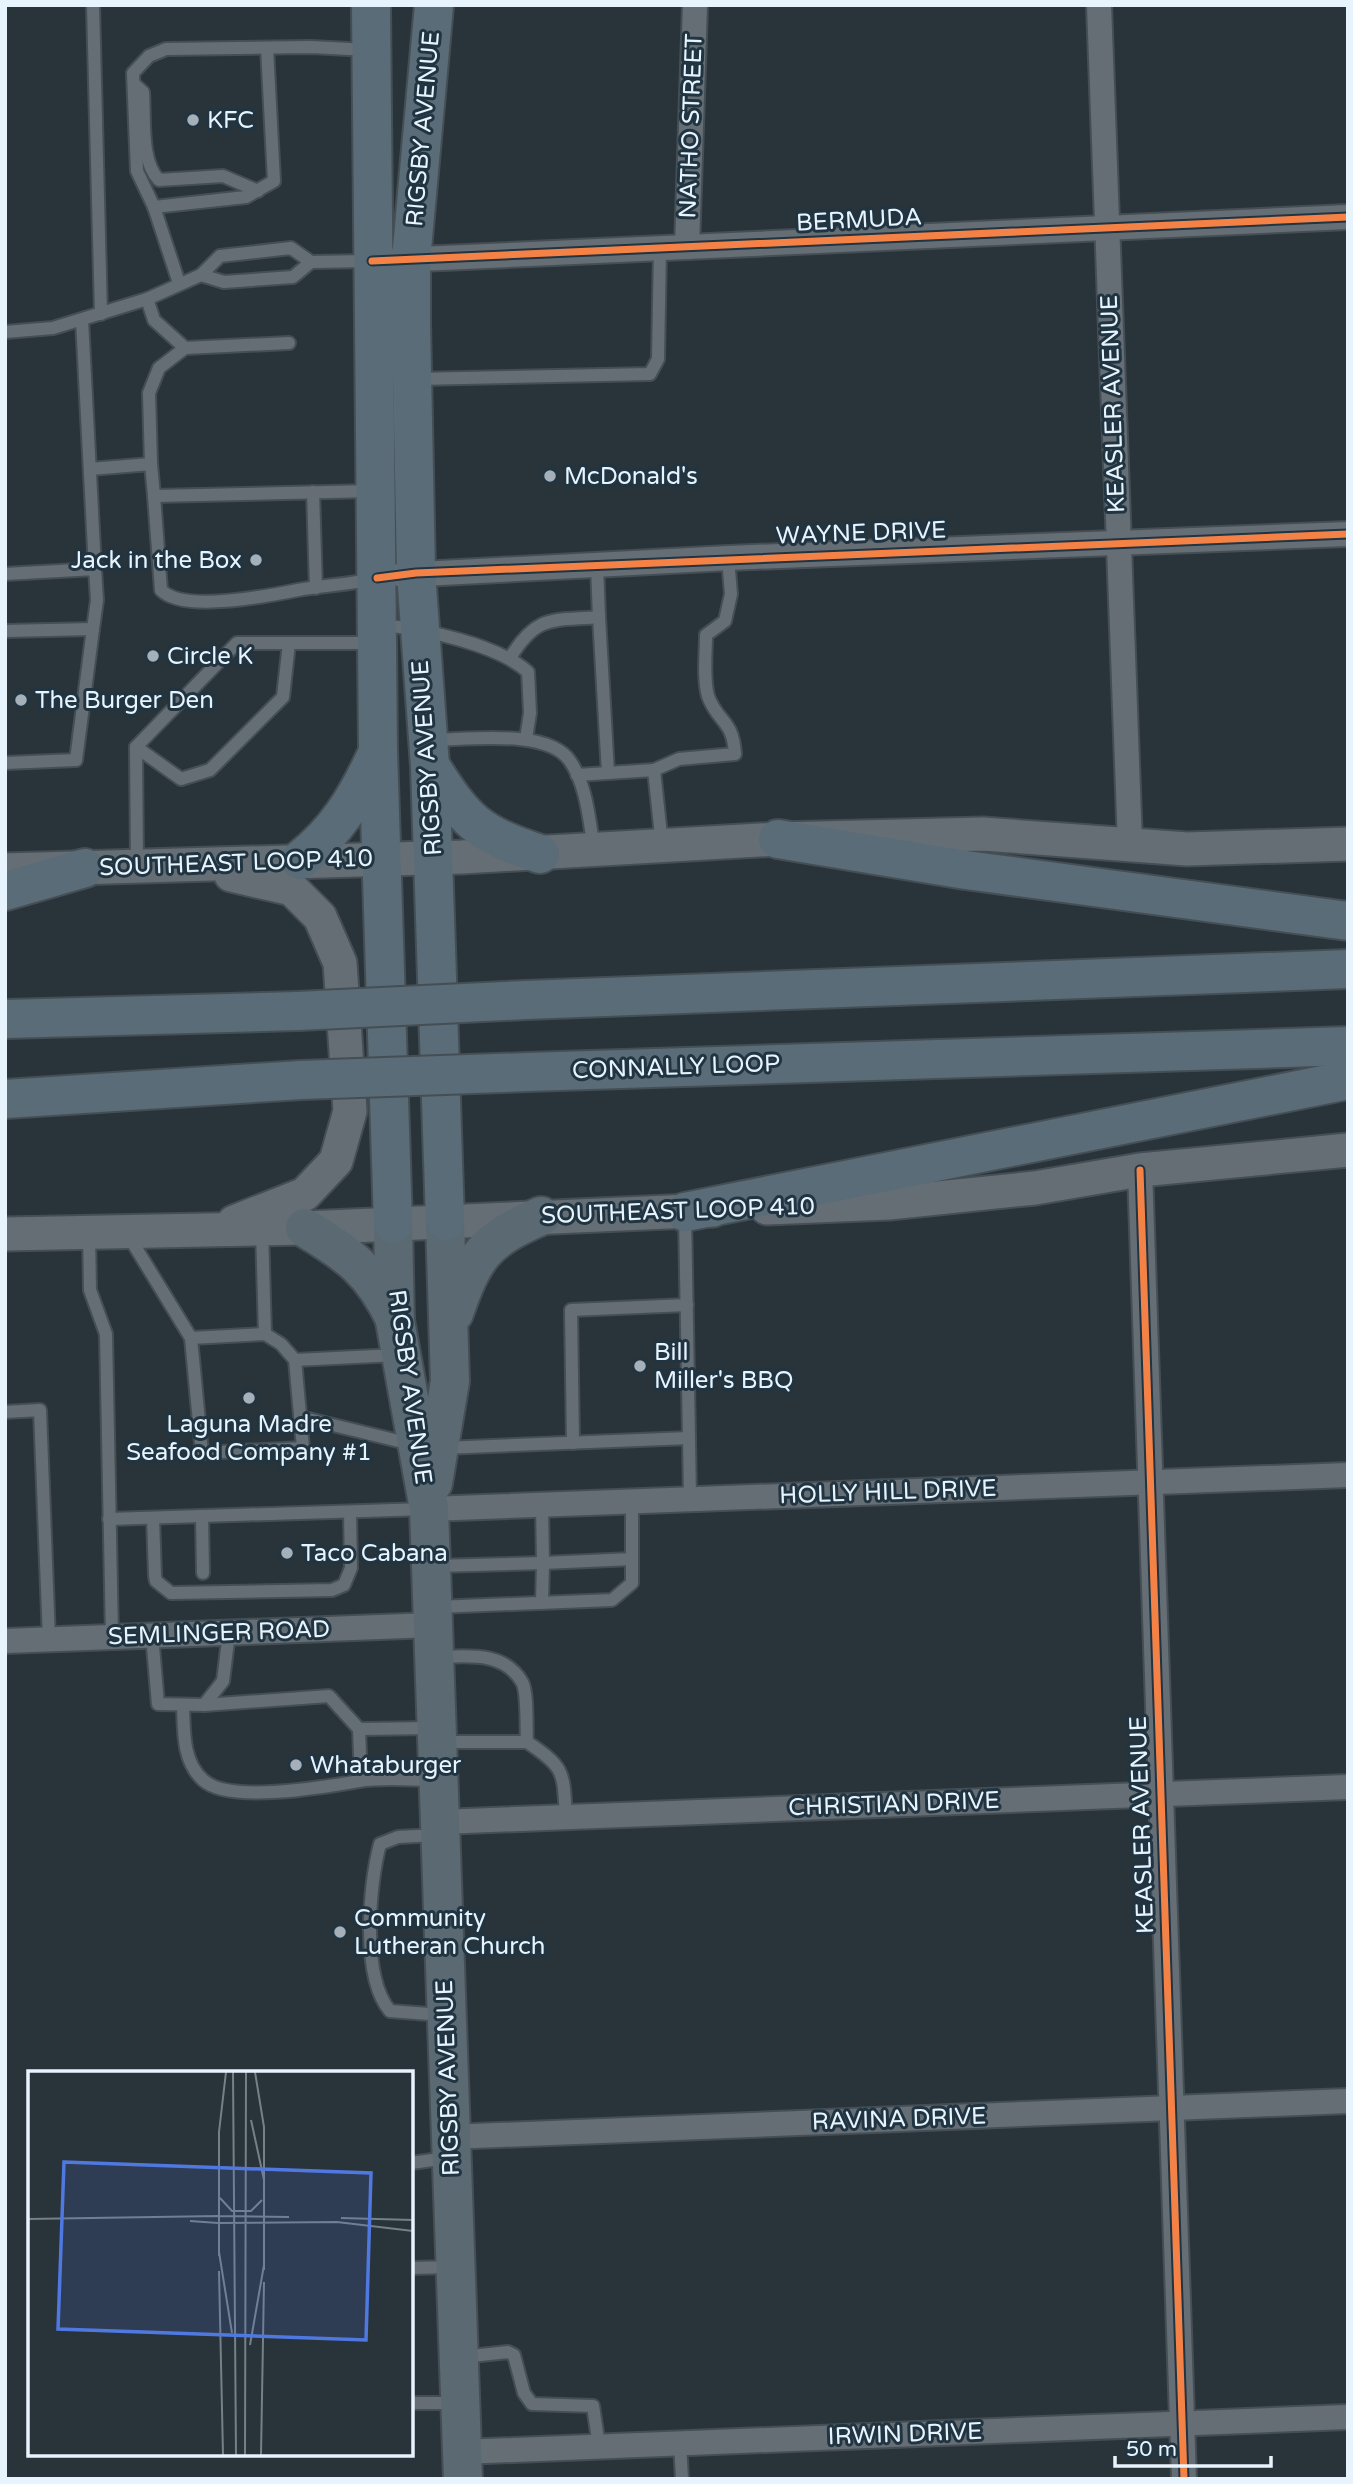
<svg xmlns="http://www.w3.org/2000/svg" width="1353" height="2484" font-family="'Varela Round',sans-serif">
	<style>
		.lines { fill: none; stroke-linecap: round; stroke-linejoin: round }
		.lane-casing { stroke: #454e54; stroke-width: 16 }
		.street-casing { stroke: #454e54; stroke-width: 28 }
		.secondary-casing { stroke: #454e54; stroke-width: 37 }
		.primary-casing { stroke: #454e54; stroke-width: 42 }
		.highway-casing { stroke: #454e54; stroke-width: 42 }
		.lane { stroke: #666e75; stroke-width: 12 }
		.street { stroke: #666e75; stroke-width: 24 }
		.secondary { stroke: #666e75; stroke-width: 33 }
		.primary { stroke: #5b6972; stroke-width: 38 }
		.highway { stroke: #5a6c77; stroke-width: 38 }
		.highway-bridge-casing { stroke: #454e54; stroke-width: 42; stroke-linecap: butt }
		.highway-bridge { stroke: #5a6c77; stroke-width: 38 }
		.cycleway-casing { stroke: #203442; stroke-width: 11 }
		.cycleway { stroke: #f48246; stroke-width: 7 }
		.poi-dot { fill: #a5b0b9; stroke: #203442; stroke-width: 2.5 }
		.labels { text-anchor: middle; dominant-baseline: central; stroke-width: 6; stroke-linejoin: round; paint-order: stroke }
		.poi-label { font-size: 24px; fill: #e8f4fd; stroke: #203442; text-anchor: start }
		.street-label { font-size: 24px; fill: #e8f4fd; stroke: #203442 }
		.inset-road { fill: none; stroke: #758088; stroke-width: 2 }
		.view { fill: #5078e1; fill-opacity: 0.15; stroke: #5078e1; stroke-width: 3.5 }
		.inset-edge { fill: none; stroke: #e8f4fd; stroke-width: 3.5 }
	</style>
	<rect width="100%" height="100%" fill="#28333a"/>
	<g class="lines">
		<defs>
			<g id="lane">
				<polyline points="93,5 101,314"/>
				<path d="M134,84L143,92C145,117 140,161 159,180L223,176L258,191"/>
				<polyline points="154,207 246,197 274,181 267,48"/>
				<polyline points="201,275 224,282 293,277 311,262 369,261"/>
				<polyline points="179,283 154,207 137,171 133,73 149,56 166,49 311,47 368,50"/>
				<polyline points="147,299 154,320 185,348"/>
				<polyline points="82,320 95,569"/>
				<polyline points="5,332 53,328 147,299 201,275 220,256 291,248 311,262"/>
				<polyline points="416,379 650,374 658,359 660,248"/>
				<polyline points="151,464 149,393 159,368 185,348 289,343"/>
				<polyline points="90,469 151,464 154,496 371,491"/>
				<polyline points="313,492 316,588"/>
				<path d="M154,496L161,590C183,613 268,596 298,590C323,585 348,585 373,579"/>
				<polyline points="5,574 95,569 97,600 93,629"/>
				<polyline points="599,617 608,773"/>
				<path d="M379,625C421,628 497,644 528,672L530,713L526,739"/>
				<polyline points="5,631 93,629 76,760 5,763"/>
				<path d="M510,658C537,614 552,621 599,617L597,565"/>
				<path d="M431,740C467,740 548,728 570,761C587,786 589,820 594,849"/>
				<polyline points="136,747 181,779 210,770 283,697 289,643"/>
				<path d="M654,770L679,759L735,754C733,719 717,722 708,696C703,678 706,654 706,635L725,621L731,594L728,558"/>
				<polyline points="577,775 654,770 662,845"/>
				<polyline points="137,865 136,747 237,643 373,643"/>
				<polyline points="685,1215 689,1438"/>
				<polyline points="262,1230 265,1334"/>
				<polyline points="89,1234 90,1290 106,1334 112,1637"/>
				<polyline points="128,1235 191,1338 202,1453 303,1448 295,1360 281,1344 265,1334 191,1338"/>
				<polyline points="295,1360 396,1355"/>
				<polyline points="5,1412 40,1410 49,1639"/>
				<polyline points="300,1417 411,1444"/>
				<polyline points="573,1443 571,1310 687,1305"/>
				<polyline points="443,1448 689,1438 690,1500"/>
				<polyline points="202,1516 203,1573"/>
				<polyline points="153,1518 155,1576 156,1581 171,1593 332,1590 344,1585 351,1568 350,1512"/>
				<polyline points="109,1519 425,1509"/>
				<polyline points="435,1566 543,1563 542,1505"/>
				<polyline points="542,1603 543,1563 632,1559"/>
				<polyline points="436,1607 612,1600 632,1583 632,1502"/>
				<polyline points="152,1635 158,1704 204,1705 223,1681 229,1633"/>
				<path d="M438,1657C468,1656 504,1651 522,1682C528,1692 526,1728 527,1742C566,1768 563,1772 566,1817"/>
				<path d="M183,1705C184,1730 182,1761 203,1780C229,1804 325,1787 359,1781C383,1777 411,1780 434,1780"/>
				<polyline points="204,1705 329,1696 359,1729 433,1728"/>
				<polyline points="359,1729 361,1780"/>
				<polyline points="440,1742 527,1742"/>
				<path d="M437,1835L398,1837L380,1844C369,1885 361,1977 390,2011L442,2015"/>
				<polyline points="411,2163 447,2158"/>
				<polyline points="411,2268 453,2267"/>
				<polyline points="462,2357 508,2352 514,2355 524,2393 532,2404 593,2406 599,2446"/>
				<polyline points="411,2403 456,2403"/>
				<polyline points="680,2443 682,2479"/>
			</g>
			<g id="street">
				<polyline points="1099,5 1130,844"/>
				<polyline points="687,247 695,5"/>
				<polyline points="397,260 1348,217"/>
				<polyline points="402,575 728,558 1348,534"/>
				<polyline points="1140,1170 1184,2479"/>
				<polyline points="429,1509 1348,1475"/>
				<polyline points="5,1641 433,1625"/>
				<polyline points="440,1822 1348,1787"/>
				<polyline points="450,2137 1348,2101"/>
				<polyline points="462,2452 1348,2417"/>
			</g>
			<g id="secondary">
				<polyline points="5,870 462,857 778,839 983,834 1187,849 1348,844"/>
				<polyline points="231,875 292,889 320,917 340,963 350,1111 336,1161 305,1194 234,1222"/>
				<polyline points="767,1208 889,1203 1035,1188 1140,1170 1348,1150"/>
				<polyline points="5,1234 305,1228 713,1210"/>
			</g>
			<g id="primary">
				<polyline points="393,1224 395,1321 429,1509 463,2479"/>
				<path d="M305,1228C350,1255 372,1271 395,1319"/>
				<path d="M454,1313C474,1255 485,1240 541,1216"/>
				<polyline points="433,1483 450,1381 445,1221"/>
			</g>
			<g id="highway">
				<polyline points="371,5 378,751 393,1224"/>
				<polyline points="434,5 411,260 411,321 416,573 430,766 445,1221"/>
				<path d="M431,767C466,822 477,833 540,854"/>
				<polyline points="778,839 966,870 1348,921"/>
				<path d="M300,860C337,831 356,799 376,756"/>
				<polyline points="5,891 85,868"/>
				<polyline points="526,1000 1348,969"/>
				<polyline points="5,1019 298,1011"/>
				<polyline points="528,1072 1348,1046"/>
				<polyline points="5,1099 301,1080"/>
				<polyline points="685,1212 1348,1080"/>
			</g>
		</defs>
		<use href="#lane" class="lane-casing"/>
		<use href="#street" class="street-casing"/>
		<use href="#secondary" class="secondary-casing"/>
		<use href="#primary" class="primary-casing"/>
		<use href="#highway" class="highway-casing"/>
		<use href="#lane" class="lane"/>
		<use href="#street" class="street"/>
		<use href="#secondary" class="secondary"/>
		<use href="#primary" class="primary"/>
		<use href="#highway" class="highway"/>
		<defs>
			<g id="highway-bridge">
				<polyline points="298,1011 526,1000"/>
				<polyline points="301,1080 528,1072"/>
			</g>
		</defs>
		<use href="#highway-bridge" class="highway-bridge-casing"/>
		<use href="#highway-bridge" class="highway-bridge"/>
		<defs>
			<g id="cycleway">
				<polyline points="372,261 1348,217"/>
				<polyline points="377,578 416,573 1348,534"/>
				<polyline points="1140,1170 1184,2479"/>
			</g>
		</defs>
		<use href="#cycleway" class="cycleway-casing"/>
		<use href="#cycleway" class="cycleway"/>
	</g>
	<g class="poi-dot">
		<circle cx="193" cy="120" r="7"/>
		<circle cx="550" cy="476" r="7"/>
		<circle cx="256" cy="560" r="7"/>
		<circle cx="153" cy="656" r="7"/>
		<circle cx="21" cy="700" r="7"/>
		<circle cx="640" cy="1366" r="7"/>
		<circle cx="249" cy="1398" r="7"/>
		<circle cx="287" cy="1553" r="7"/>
		<circle cx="296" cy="1765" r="7"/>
		<circle cx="340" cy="1932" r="7"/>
	</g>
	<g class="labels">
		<g class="poi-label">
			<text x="207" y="120">KFC</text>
			<text x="564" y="476">McDonald's</text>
			<text x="242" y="560" text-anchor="end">Jack in the Box</text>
			<text x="167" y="656">Circle K</text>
			<text x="35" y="700">The Burger Den</text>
			<text x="654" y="1352">Bill<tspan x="654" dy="28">Miller's BBQ</tspan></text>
			<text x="249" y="1424" text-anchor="middle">Laguna Madre<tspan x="249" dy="28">Seafood Company #1</tspan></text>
			<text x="301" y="1553">Taco Cabana</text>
			<text x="310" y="1765">Whataburger</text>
			<text x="354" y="1918">Community<tspan x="354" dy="28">Lutheran Church</tspan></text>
		</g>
		<g class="street-label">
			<text transform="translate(691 126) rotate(-88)">NATHO STREET</text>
			<text transform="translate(423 129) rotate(-85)">RIGSBY AVENUE</text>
			<text transform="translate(859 220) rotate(-3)">BERMUDA</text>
			<text transform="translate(1113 404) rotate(-92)">KEASLER AVENUE</text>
			<text transform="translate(861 533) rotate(-2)">WAYNE DRIVE</text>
			<text transform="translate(427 758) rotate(-94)">RIGSBY AVENUE</text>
			<text transform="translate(236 863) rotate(-2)">SOUTHEAST LOOP 410</text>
			<text transform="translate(676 1067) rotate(-2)">CONNALLY LOOP</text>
			<text transform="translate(678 1211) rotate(-2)">SOUTHEAST LOOP 410</text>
			<text transform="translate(410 1387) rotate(82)">RIGSBY AVENUE</text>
			<text transform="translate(888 1492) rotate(-2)">HOLLY HILL DRIVE</text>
			<text transform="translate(219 1633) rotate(-2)">SEMLINGER ROAD</text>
			<text transform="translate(894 1804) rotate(-2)">CHRISTIAN DRIVE</text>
			<text transform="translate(1142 1825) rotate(-92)">KEASLER AVENUE</text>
			<text transform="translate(448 2078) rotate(-92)">RIGSBY AVENUE</text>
			<text transform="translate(899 2119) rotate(-2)">RAVINA DRIVE</text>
			<text transform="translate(905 2434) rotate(-2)">IRWIN DRIVE</text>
		</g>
	</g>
	<g transform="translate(28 2071)">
		<rect width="385" height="385" fill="#28333a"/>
		<path class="inset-road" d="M205,1L208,384M227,1L236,56V199M223,49L236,109M192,127L204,140H223L234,129M190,145L261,146M313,147L385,149M0,148L190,145M162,150L190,152M190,152L309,151L385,160M191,181L204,262M191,185V61L198,1M191,200L195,384M222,274L236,194M217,384L218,1M233,384L236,211"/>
		<path class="view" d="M36,91L343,102L338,269L30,258Z"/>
		<rect width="385" height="385" class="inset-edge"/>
	</g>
	<rect width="1353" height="2484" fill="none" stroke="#e8f4fd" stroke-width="14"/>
	<path d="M1115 2456v10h156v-10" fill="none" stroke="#e8f4fd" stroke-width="3.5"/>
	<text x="1126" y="2456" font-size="21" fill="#e8f4fd" stroke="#203442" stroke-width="5" paint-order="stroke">50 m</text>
</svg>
